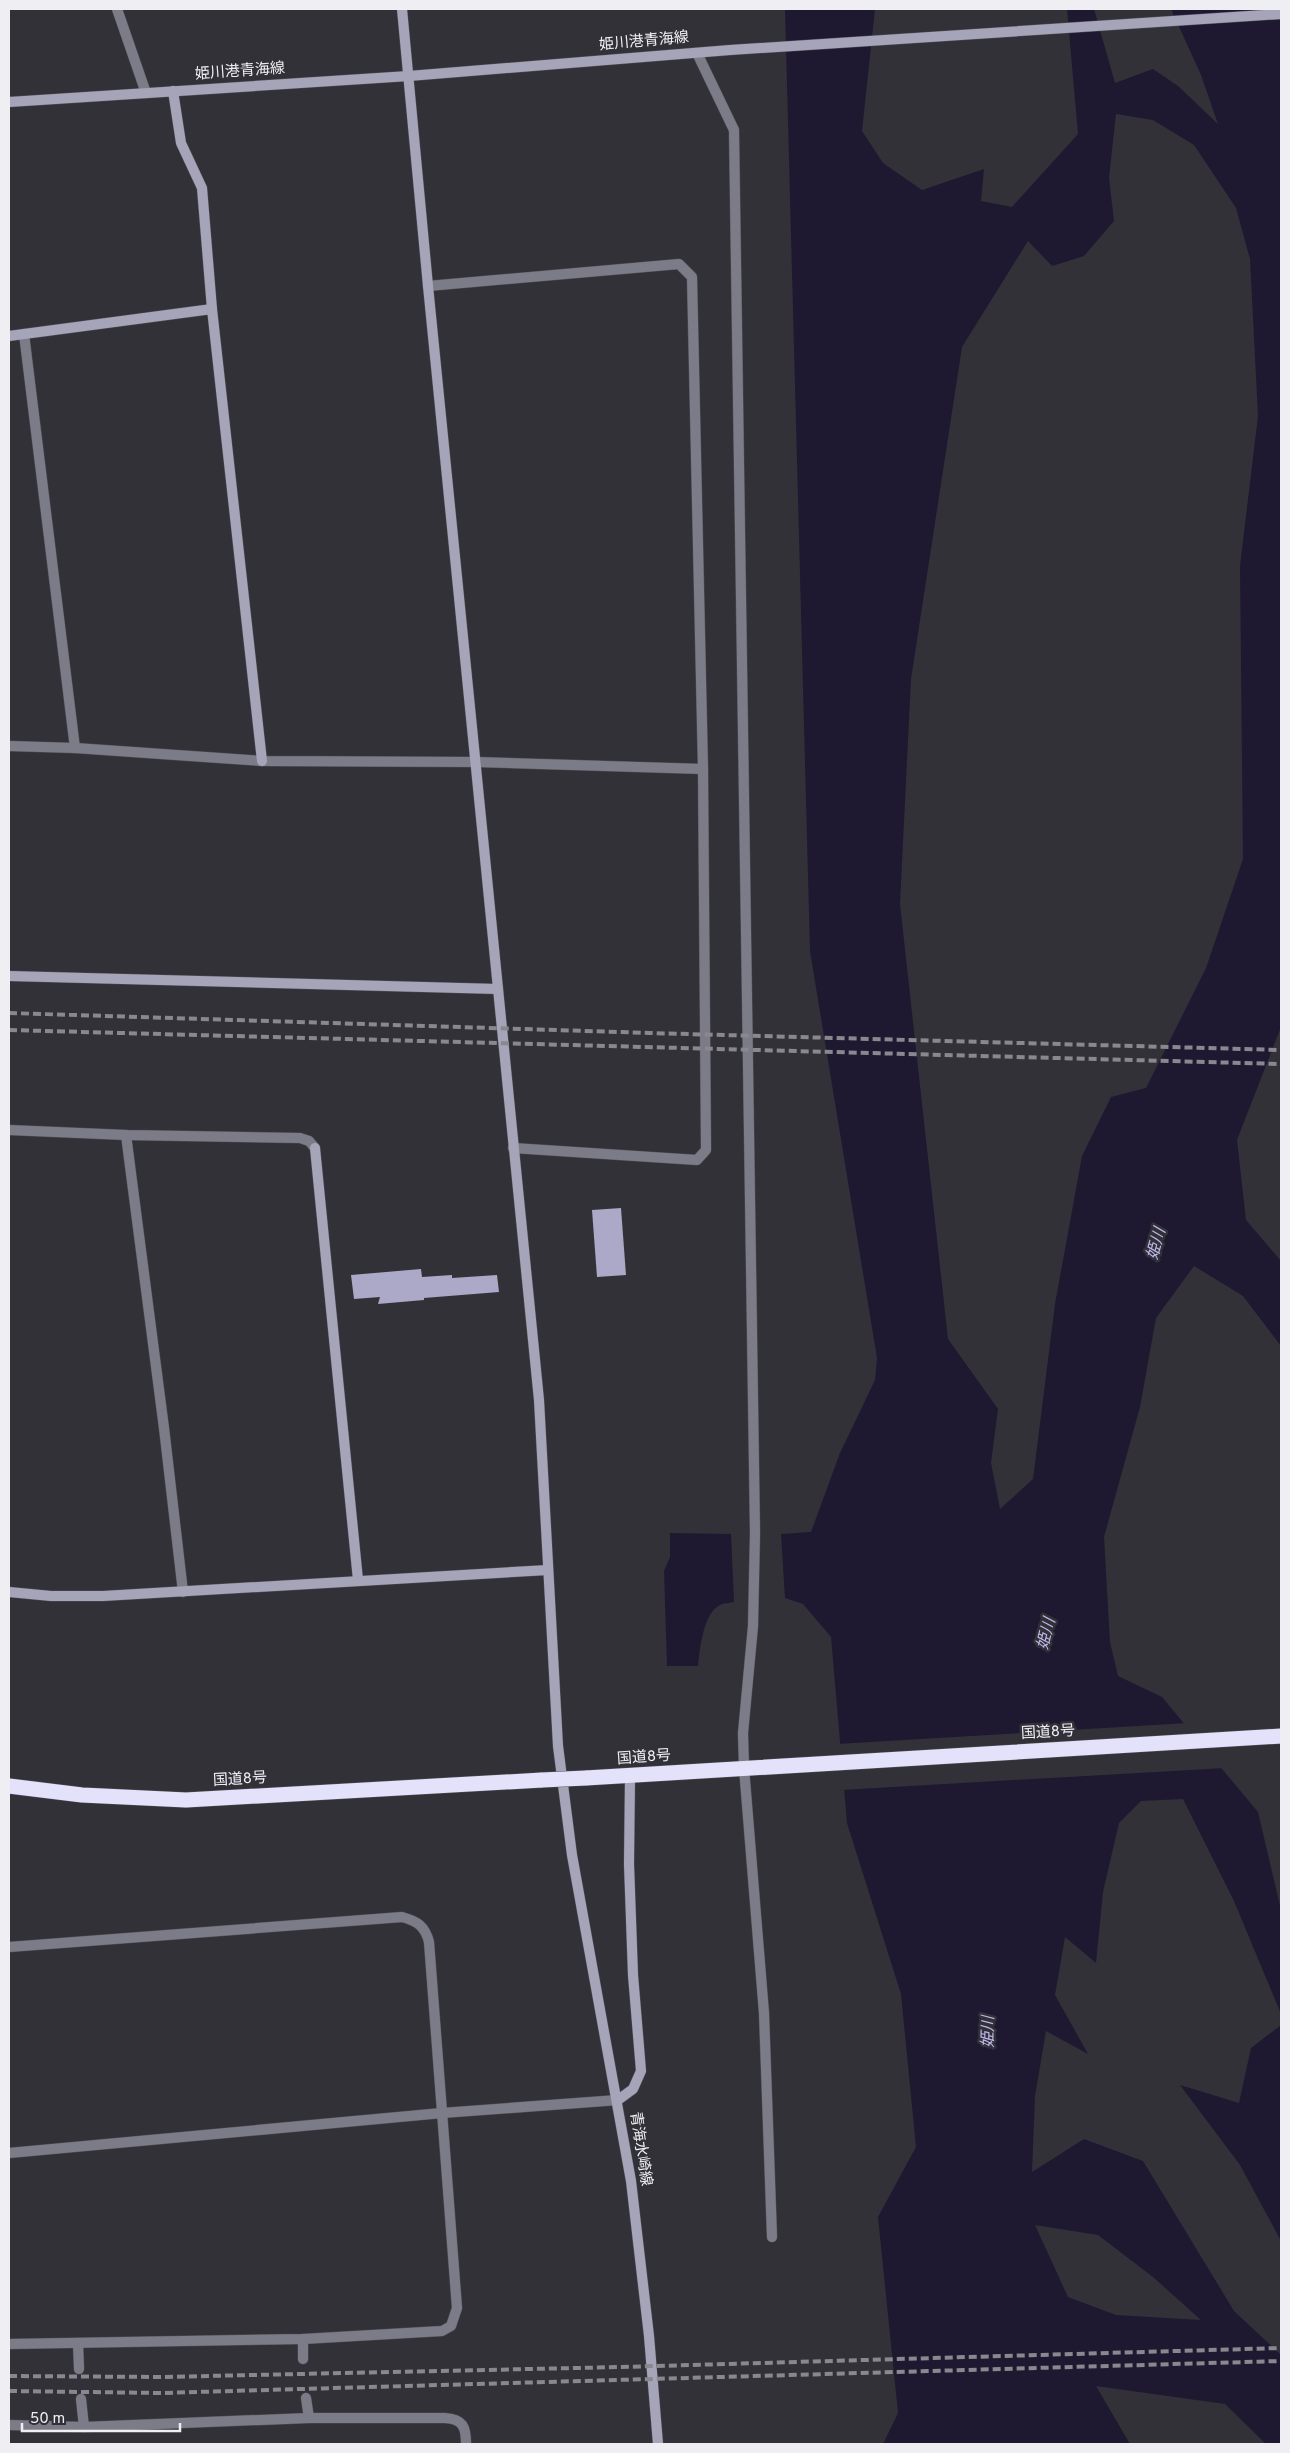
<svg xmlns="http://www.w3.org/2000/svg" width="1290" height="2453" font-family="Overpass,'Noto Sans JP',sans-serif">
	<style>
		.water { fill: #1e1931; fill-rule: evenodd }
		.pier { fill: #323138 }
		.building { fill: #aca8c7 }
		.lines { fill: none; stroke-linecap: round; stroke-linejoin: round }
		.lane-casing { stroke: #504f56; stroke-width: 11 }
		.street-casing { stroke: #504f56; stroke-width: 11 }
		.secondary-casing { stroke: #504f56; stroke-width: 11 }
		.highway-casing { stroke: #504f56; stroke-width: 16 }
		.lane { stroke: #7c7b88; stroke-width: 10 }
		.street { stroke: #7c7b88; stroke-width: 10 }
		.secondary { stroke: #a6a4b9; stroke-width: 10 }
		.highway { stroke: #e4e1fb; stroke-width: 15 }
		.rail { stroke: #89888e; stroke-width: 4; stroke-dasharray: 8 4; stroke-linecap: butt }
		.highway-bridge-casing { stroke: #504f56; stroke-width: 16; stroke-linecap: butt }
		.highway-bridge { stroke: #e4e1fb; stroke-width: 15 }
		.labels { text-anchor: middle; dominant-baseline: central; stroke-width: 5; stroke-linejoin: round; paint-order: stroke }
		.street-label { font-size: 15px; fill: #efeef3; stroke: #323138 }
		.water-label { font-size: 16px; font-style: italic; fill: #bfb8ed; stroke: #323138 }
	</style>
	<rect width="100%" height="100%" fill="#323138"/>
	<g class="water">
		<path d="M785,9H875L862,131L883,163L922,190L984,169L981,201L1012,207L1078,134L1067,9H1094L1115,83L1153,69L1178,86L1218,124L1201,75L1171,9H1281V1027L1237,1140L1246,1220L1281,1261V1346L1243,1296L1194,1266L1156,1318L1140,1407L1104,1537L1110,1642L1118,1676L1162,1697L1258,1812L1281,1910V2014L1234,1901L1183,1799L1141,1801L1119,1823L1103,1892L1096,1963L1065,1937L1055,1995L1088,2054L1046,2031L1035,2096L1032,2172L1084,2139L1143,2161L1234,2311L1281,2355V2444H1266L1225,2404L1096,2386L1130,2444H883L898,2413L878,2217L916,2147L901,1994L847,1823L831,1637L803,1604L785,1598L781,1534L811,1532L840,1453L875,1380L877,1358L810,951ZM1116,114L1153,120L1194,145L1236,208L1250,259L1258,416L1240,566L1243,859L1206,968L1146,1088L1111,1097L1082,1156L1055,1304L1033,1479L1000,1509L991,1463L998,1409L948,1339L900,904L911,679L962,347L1028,241L1052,266L1084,256L1114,221L1109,178ZM1035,2225L1098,2235L1153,2277L1201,2320L1116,2315L1068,2297Z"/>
		<path d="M670,1533L731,1534L734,1602C731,1603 725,1603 722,1604C703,1611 700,1649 698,1666H667L664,1571L670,1557Z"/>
		<polygon points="1281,2025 1281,2241 1240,2165 1180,2085 1239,2103 1251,2048"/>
	</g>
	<polygon class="pier" points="1188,1723 1225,1768 841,1790 837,1744"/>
	<g class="building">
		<polygon points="621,1208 626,1275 597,1277 592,1210"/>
		<polygon points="421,1269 422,1277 452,1275 452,1278 497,1275 499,1292 424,1298 424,1300 378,1304 380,1297 354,1299 351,1275"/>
	</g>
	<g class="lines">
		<defs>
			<g id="lane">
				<polyline points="744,1768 764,2013 772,2237"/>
				<polyline points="78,2343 79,2369"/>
				<polyline points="303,2359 303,2339"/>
				<polyline points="306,2398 309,2418"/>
				<polyline points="81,2399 84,2427"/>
			</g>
			<g id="street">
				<polyline points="117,9 146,93"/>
				<polyline points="697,53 734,130 755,1533 753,1626 743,1733 744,1768"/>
				<polyline points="428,286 679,264 692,277 703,769 706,1150 697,1160 513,1148"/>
				<polyline points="24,334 75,748"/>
				<polyline points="9,746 75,748 262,761 476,762 703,769"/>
				<polyline points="9,1130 126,1135 300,1138 309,1141 315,1148"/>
				<polyline points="126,1135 164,1428 183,1592"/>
				<path d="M9,1947L402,1917C417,1921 425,1926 429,1942L457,2308L451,2326L442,2331L303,2339L9,2344"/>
				<polyline points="9,2153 442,2113 618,2100"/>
				<path d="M9,2425L84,2427L309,2418H445C463,2419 466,2427 466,2444"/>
			</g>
			<g id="secondary">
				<polyline points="402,9 428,286 539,1400 558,1746 572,1855 631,2181 649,2336 658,2444"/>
				<polyline points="173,91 181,143 202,188 212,309 262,761"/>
				<polyline points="9,102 409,76 730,50 1281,14"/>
				<polyline points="9,336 212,309"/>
				<polyline points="9,976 498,989"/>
				<polyline points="315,1148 358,1580"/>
				<polyline points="9,1592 51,1596 103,1596 548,1570"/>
				<polyline points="618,2100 633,2089 641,2071 633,1975 629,1864 630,1777"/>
			</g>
			<g id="highway">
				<polyline points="586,1778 1281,1736"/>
				<polyline points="9,1786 82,1795 186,1800 542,1780"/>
			</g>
		</defs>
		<use href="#lane" class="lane-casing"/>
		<use href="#street" class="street-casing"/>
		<use href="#secondary" class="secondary-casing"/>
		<use href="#highway" class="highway-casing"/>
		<use href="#lane" class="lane"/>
		<use href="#street" class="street"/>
		<use href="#secondary" class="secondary"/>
		<use href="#highway" class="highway"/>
		<g class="rail">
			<polyline points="9,1013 649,1033 1281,1050"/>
			<polyline points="9,1030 1281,1064"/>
			<polyline points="9,2376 161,2377 622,2367 1281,2348"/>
			<polyline points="9,2391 161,2393 1281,2361"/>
		</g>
		<defs>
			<polyline id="highway-bridge" points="542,1780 586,1778"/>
		</defs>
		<use href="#highway-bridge" class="highway-bridge-casing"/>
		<use href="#highway-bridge" class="highway-bridge"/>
	</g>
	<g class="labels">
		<g class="street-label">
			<text transform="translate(644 42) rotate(-5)">姫川港青海線</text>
			<text transform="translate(240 72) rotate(-4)">姫川港青海線</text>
			<text transform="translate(1048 1733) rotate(-3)">国道8号</text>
			<text transform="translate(644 1758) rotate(-4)">国道8号</text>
			<text transform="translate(240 1780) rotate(-3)">国道8号</text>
			<text transform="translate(640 2149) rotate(81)">青海水崎線</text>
		</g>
		<g class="water-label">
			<text transform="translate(1157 1244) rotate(-74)">姫川</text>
			<text transform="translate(1047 1634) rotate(-76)">姫川</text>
			<text transform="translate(989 2032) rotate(-89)">姫川</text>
		</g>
	</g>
	<rect width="1290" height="2453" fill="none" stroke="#efeef3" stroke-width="20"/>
	<path d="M22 2423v8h158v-8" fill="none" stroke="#efeef3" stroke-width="2.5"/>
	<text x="30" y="2423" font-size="15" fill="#efeef3" stroke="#323138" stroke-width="4" paint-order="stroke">50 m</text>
</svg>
